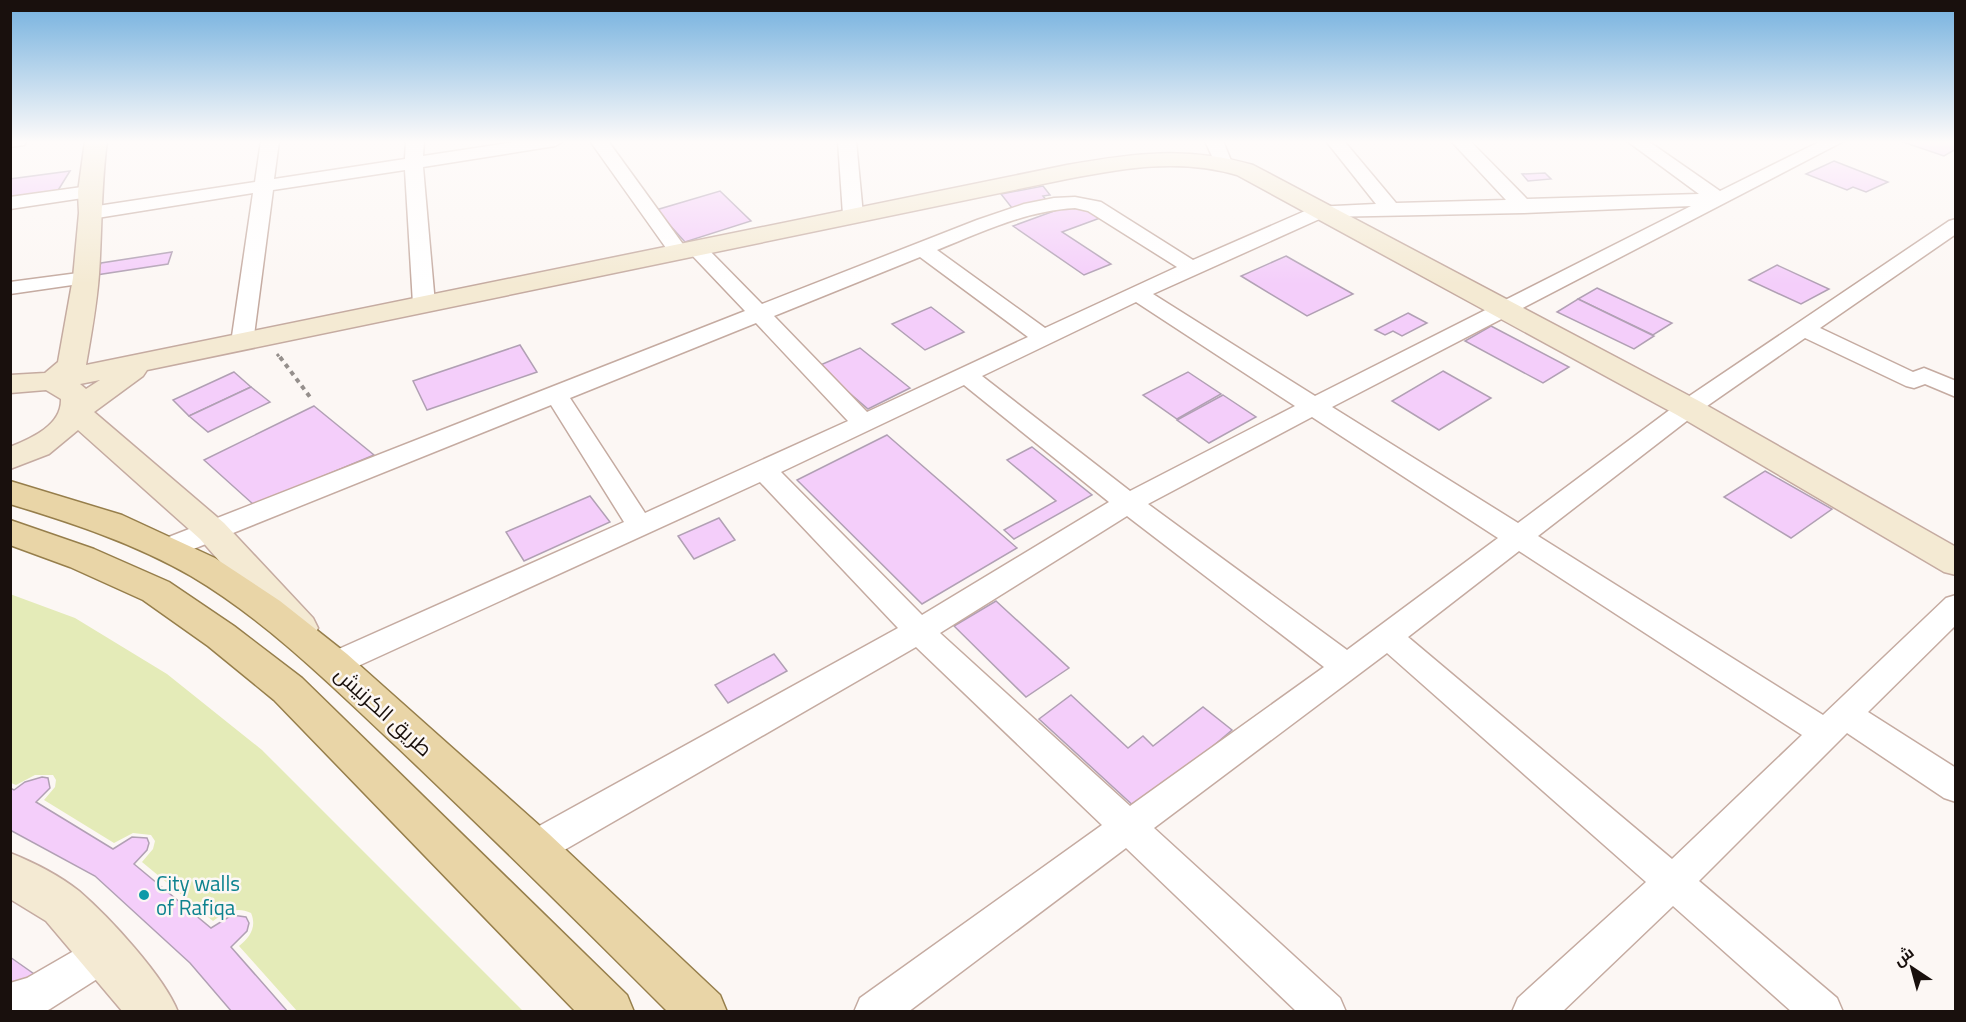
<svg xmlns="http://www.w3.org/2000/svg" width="1966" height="1022" font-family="'Titillium Web',Cairo,sans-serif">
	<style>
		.green { fill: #e4ebb8 }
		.building { fill: #f4cefa; stroke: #b1a0b4; stroke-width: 1.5 }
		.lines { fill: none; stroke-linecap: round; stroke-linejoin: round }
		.street-casing { stroke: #c5aba1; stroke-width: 3 }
		.secondary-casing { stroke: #c5aba1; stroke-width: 3 }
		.primary-casing { stroke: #967e4b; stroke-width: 3 }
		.path-far1 { stroke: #958f8c; stroke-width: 3; stroke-dasharray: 3 3; stroke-linecap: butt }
		.path { stroke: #958f8c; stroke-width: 4; stroke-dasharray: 4.5 4.5; stroke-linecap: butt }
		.street { fill: #fff; fill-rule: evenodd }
		.secondary { fill: #f4ead3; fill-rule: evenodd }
		.primary { fill: #e9d5a7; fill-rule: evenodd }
		.culture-dot { fill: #0f9aa8; stroke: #fcf7f4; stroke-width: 2 }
		.labels { text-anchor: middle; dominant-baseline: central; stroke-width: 5; stroke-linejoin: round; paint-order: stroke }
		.near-street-label { font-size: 21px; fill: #19100d; stroke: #fcf7f4 }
		.near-culture-label { font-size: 21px; fill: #0d838f; stroke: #fcf7f4; text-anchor: start }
	</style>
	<rect width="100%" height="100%" fill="#fcf7f4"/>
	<path class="green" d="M10,594L75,618L167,674L262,750L523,1011H297L239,946C250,937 257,927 251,913C237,906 225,912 213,921L142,862L153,849L155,841L151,835L133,833L114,843L44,800L55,787L56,780L53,775H35L16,785L11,783Z"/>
	<g class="building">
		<polygon points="1900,141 1956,141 1956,149 1944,156"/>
		<polygon points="1834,161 1888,182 1866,192 1853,187 1847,190 1806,174"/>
		<polygon points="70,171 57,192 10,199 10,179"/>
		<polygon points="1545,173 1551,179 1528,181 1522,174"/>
		<polygon points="1043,186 1050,195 1043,196 1047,201 1012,208 1001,194"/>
		<polygon points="720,191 751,221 685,242 656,210"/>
		<polygon points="1076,203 1100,218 1062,232 1111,264 1084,275 1013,226"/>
		<polygon points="172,252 168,264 96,275 101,263"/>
		<polygon points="1286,256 1353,294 1307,316 1241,276"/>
		<polygon points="1777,265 1829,289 1801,304 1749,280"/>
		<polygon points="1597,288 1672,323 1653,335 1578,299"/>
		<polygon points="1578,299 1654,336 1634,349 1557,312"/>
		<polygon points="931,307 964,332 925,350 892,324"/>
		<polygon points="1408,313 1427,323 1402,336 1393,331 1385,335 1375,330"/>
		<polygon points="1491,326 1569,367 1543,383 1465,341"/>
		<polygon points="520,345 537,372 427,410 413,381"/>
		<polygon points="860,348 910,388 868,409 818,366"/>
		<polygon points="1443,371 1491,398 1439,430 1392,401"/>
		<polygon points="234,372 251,387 189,416 173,400"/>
		<polygon points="1188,372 1221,394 1177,419 1143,395"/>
		<polygon points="251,387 270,402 208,432 189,416"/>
		<polygon points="1223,395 1256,417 1209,443 1177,420"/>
		<polygon points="314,406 374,455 254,505 204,460"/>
		<polygon points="887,435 1017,548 922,604 797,480"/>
		<polygon points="1032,447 1092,495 1014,539 1004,530 1056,501 1007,460"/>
		<polygon points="1765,471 1832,509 1791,538 1724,497"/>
		<polygon points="590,496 610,522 524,561 506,532"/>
		<polygon points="719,518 735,540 694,559 678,536"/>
		<polygon points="996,601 1069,668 1026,697 954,626"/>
		<polygon points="774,654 787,671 728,703 715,685"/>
		<polygon points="1071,695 1128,748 1143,736 1153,746 1203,707 1232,730 1138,810 1039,719"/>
		<polygon points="42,777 48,778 50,788 36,802 113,849 132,837 147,838 149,843 147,850 134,864 211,928 232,915 246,917 249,923 247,931 231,947 288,1012 232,1012 190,963 95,876 10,830 10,788 14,790 25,782"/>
		<polygon points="10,957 37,976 10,985"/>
	</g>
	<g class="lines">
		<defs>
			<g id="street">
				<polygon points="10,141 27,141 24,145 10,147"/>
				<polygon points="261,141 279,141 274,179 405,159 406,141 424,141 423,156 521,141 564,141 555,146 423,167 435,304 432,309 416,309 413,304 405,170 273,190 253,343 250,348 234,348 231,343 253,193 91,219 81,213 91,207 255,182"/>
				<path d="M590,141H608L685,247L695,241L702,243L762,304L977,220L1024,204L1054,198L1075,197L1101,202L1193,260L1314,207L1376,204L1326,141H1344L1396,203L1506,200L1451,141H1470L1527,199L1699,194L1627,141H1648L1720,191L1821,141H1844L1332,407L1518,523L1679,403L1949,221L1956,219V234L1820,328L1913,372L1924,368L1956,381V397L1925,384L1914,388L1906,386L1805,338L1697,413L1538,536L1823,715L1946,598L1956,595V625L1868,712L1956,768V802L1944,798L1847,733L1699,881L1837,998L1843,1012H1792L1673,906L1562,1012H1512L1518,998L1646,882L1387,653L1154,828L1340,998L1346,1012H1297L1126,848L908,1012H854L860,998L1102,825L916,647L547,860L534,864L521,860L516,848L521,836L898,628L760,482L334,677L323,674L319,665L323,656L624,522L551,405L176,556L166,559L156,556L152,549L156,542L745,311L688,251L678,257L671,255ZM1691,206L1315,396L1153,294L1324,217L1524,213ZM1075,208L1088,211L1177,267L1045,328L937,250C982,232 1025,211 1075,208ZM920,257L1028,337L867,412L774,316ZM1136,302L1295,406L1130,491L982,376ZM756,323L848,421L645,513L570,398ZM964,385L1109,502L922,615L781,472ZM1312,417L1498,538L1347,650L1148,504ZM1127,516L1324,667L1130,806L940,633ZM1519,551L1802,735L1672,859L1408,637Z"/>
				<polygon points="838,141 856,141 863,215 853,221 843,215"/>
				<polygon points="1205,141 1223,141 1232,163 1229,167 1217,167"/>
				<polygon points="89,186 96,188 98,192 96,196 10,209 10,197"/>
				<polygon points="86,272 93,274 97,278 93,282 10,294 10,282"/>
				<polygon points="105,933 119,939 124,952 119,965 50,1009 44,1012 10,1012 10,983 27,978"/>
			</g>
			<g id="secondary">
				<path d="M85,141H107C101,186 102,229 99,274C97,304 91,336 86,365L1067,165C1134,153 1187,146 1253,165L1699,401L1956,547V575L1944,572L1677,415L1237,175C1180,158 1124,168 1067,179L147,370L143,376L94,412L224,523L313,618L318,628L313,638L300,642L287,638L200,539L78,430L49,454L10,469V447C32,438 62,425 61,399L46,390L10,393V375L45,373L58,362L73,278L79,213L78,192ZM100,380L86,389L80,384Z"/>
				<path d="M10,853C33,862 60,876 79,891C109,917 164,976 178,1012H123L46,921L10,899Z"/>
			</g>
			<g id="primary">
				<path d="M10,481L122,515L215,558L280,601L347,654L549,834L720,995L727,1012H668C578,922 488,833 396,746C332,686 267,621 191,576C134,543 72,523 10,504Z"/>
				<polygon points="10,520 94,549 169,582 234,626 302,678 627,995 634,1012 576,1012 274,700 208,646 143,600 70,567 10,545"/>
			</g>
		</defs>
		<use href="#street" class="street-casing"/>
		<use href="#secondary" class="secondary-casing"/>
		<use href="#primary" class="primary-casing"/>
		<polyline class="path-far1" points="277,354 281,359"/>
		<polyline class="path" points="280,357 310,397"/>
		<use href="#street" class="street"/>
		<use href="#secondary" class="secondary"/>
		<use href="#primary" class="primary"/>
	</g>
	<linearGradient id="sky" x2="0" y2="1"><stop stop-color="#73b0de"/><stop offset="0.5" stop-color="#fefbfa"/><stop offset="1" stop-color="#fefbfa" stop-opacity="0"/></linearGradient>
	<rect width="1966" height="284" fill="url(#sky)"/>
	<circle class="culture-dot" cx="144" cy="895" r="6"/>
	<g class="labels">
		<g class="near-street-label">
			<text transform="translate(384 711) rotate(42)">طريق الكرنيش</text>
		</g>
		<g class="near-culture-label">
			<text x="156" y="883">City walls<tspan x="156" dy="24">of Rafiqa</tspan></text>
		</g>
	</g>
	<rect width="1966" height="1022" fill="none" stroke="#19100d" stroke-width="24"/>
	<g transform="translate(1912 968) rotate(324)" stroke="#fcf7f4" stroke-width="4.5" paint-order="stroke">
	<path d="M0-4.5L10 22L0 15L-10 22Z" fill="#19100d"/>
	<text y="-9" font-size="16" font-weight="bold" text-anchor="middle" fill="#19100d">ش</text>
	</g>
</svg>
